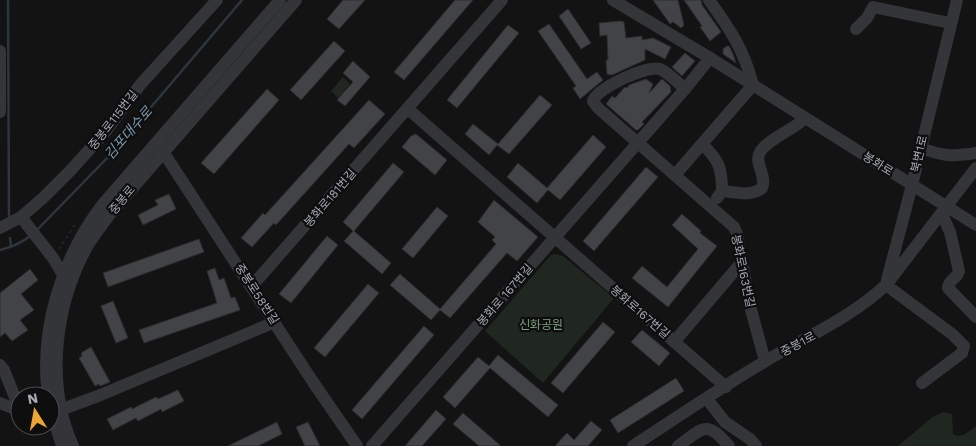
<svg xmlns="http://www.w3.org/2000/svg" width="976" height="446" font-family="'Work Sans','Noto Sans KR',sans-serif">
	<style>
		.green { fill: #1f2720 }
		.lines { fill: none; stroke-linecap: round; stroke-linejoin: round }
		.stream { stroke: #2c363c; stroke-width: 2.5 }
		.building { fill: #424347; stroke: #2d2d30 }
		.path { stroke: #3a3c40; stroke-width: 1; stroke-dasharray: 2.5 4; stroke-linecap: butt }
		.minor { stroke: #343539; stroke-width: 12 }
		.labels { text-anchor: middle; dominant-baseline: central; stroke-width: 4.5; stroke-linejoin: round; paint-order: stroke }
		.street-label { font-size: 12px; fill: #a5aab4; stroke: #0e0e0f }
		.park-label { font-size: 12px; fill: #7c9f7d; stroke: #0e0e0f }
		.water-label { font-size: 14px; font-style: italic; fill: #7c99ae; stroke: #0e0e0f }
	</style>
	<rect width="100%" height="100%" fill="#131314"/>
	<g class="green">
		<polygon points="343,77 350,84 338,98 331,91"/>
		<polygon points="554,254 563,256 614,298 543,383 485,331 543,264 550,256"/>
		<path d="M944,412L952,414L953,434C962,439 968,432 976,426V446H898L934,416Z"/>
	</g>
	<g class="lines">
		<g class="stream">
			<polyline points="8,0 9,216"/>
			<polyline points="37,230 112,153 242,0"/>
			<polyline points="10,238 11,247"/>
			<path d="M0,250C12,247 22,243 31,235"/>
		</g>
	</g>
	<g class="building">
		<polygon points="343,0 365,0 339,29 327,19"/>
		<polygon points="455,0 473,0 404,80 394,72"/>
		<polygon points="653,0 678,0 684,25 681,28 673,22 670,24"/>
		<polygon points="684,0 701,0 702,5 721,32 710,41 700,27 702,26"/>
		<polygon points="568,9 591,43 581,49 559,16"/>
		<polygon points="621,21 624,22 626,38 642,36 642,40 653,38 671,47 665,59 645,49 645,60 612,75 607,74 606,60 608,60 607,35 600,36 599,23"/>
		<polygon points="549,24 587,79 597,72 603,80 580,99 573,88 576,86 538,31"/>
		<polygon points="508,25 519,33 457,108 447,100"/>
		<polygon points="334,41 345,51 301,100 290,90"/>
		<polygon points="727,46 729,46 733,54 736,63 723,54 723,49"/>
		<polygon points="685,53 695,61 682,76 672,67"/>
		<polygon points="353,61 370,77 345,106 337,100 353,82 343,73"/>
		<polygon points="646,79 653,84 649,93 662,79 670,86 671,92 642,122 644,124 638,130 636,130 606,104 612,96 615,98 625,87 627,88 629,85"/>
		<polygon points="267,89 279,100 214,174 201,163"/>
		<polygon points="540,95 552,105 509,154 497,145 489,155 465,134 473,124 498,144"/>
		<polygon points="369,100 385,114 354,148 349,144 276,225 274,223 252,247 241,238 263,213 265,215"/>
		<polygon points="416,134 447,160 435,175 402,147 411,136"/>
		<polygon points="593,135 606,147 560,200 548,190 537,203 507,177 518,163 547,188"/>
		<polygon points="393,163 404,172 354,231 391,263 382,274 344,241 353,231 343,222"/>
		<polygon points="646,167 658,177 594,251 583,241"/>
		<polygon points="169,194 176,209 143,225 138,215 158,205 155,200"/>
		<polygon points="494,200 538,237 517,261 507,253 450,318 440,310 431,320 390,285 400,274 440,309 496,244 492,240 495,237 478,222"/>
		<polygon points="437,207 448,216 413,258 402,249"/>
		<polygon points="682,214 701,231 700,233 717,246 668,307 632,278 642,266 667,287 698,249 672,225"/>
		<polygon points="327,236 338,245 291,303 279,294"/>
		<polygon points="199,239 204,252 108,287 103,273"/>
		<polygon points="215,268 219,280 224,278 231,298 235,297 240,310 144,343 139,330 217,303 207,271"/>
		<polygon points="30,269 38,280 21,294 34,310 20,320 28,330 12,341 5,333 0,337 0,293"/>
		<polygon points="368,284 379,293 325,357 314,348"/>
		<polygon points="113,301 128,338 116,343 101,306"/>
		<polygon points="603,322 615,332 563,393 551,383"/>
		<polygon points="424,326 434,335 362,419 352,410"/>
		<polygon points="642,330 670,353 659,366 631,342"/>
		<polygon points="91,347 110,382 100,386 99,384 95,386 79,358 82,356 81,353"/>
		<polygon points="498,355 558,405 548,417 490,368 455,408 443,397 478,357 489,366"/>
		<polygon points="676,378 684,391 618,433 610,420"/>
		<polygon points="178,390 184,401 162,412 161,409 138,421 136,418 113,430 107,419 131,407 132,409 156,397 158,399"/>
		<polygon points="436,410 446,419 422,446 405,446"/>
		<polygon points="463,413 501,446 479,446 453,424"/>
		<polygon points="591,421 602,430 588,446 555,446 567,433 574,440"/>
		<polygon points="277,422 282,434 258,446 228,446"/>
		<polygon points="308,422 320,446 305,446 296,427"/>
	</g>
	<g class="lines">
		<polyline class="path" points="59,249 76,223"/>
		<g class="minor">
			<polyline points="613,0 710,58 976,225"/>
			<polyline points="856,29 867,18 873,7 950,23"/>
			<polyline points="0,51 0,112"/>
			<path d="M685,89C678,83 669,73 660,69C647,65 597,88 593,101L598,108L734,227L737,234L750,306L765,361"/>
			<polyline points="408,109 726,387"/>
			<path d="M702,144C719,160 722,168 722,191L717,198"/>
			<polyline points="160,147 313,382 357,446"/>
			<path d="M921,148C942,156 953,157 976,153"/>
			<path d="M675,175L753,85C744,50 730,29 709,0"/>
			<path d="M722,191C735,192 752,197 762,188C767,176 755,165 759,154C765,140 794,130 805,118"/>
			<path d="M942,214L950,232L959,271C957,279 948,280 948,288L976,317"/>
			<polyline points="21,217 53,258 63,275"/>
			<polyline points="0,228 21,217 43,198 71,170 106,131 140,85 217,0"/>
			<polyline points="887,280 912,185 957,0"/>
			<polyline points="886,285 952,334 964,346 962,353 922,383"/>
			<polyline points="252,286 502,0"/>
			<polyline points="674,342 742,262"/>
			<polyline points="0,365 4,370 20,410"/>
			<path d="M48,396C39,329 62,257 103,204L280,0"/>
			<polyline points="707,399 725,422 750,439 756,446"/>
			<polyline points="0,403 20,411"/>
			<polyline points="50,408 62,446"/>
			<polyline points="50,412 60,410 98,396 275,322"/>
			<path d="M73,446C45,383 55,304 88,245C95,234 103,224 110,214L296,0"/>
			<polyline points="372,446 685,89 710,58"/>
			<path d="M633,446C676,418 720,388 764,362C807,336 849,319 886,285L976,168"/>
			<path d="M678,446C703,428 706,419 729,446"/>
		</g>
	</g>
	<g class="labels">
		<g class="street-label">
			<text transform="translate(113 120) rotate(-52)">중봉로115번길</text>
			<text transform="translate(919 154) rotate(-77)">북변1로</text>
			<text transform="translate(878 164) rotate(32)">봉화로</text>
			<text transform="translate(330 198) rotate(-49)">봉화로181번길</text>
			<text transform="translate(122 200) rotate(-50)">중봉로</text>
			<text transform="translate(743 271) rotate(78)">봉화로163번길</text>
			<text transform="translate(257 294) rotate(57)">중봉로58번길</text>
			<text transform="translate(505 295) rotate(-49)">봉화로 167번길</text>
			<text transform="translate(640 312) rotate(41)">봉화로167번길</text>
			<text transform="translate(798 344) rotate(-28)">중봉1로</text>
		</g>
		<g class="park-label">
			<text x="541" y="325">신화공원</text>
		</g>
		<g class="water-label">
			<text transform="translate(128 133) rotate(-49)">김포대수로</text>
		</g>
	</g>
	<g transform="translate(35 411) rotate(349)"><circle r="24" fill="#0e0e0f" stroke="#4a4c51"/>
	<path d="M0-4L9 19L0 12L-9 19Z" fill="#eba634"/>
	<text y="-8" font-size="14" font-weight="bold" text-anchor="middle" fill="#a5aab4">N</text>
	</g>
</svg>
